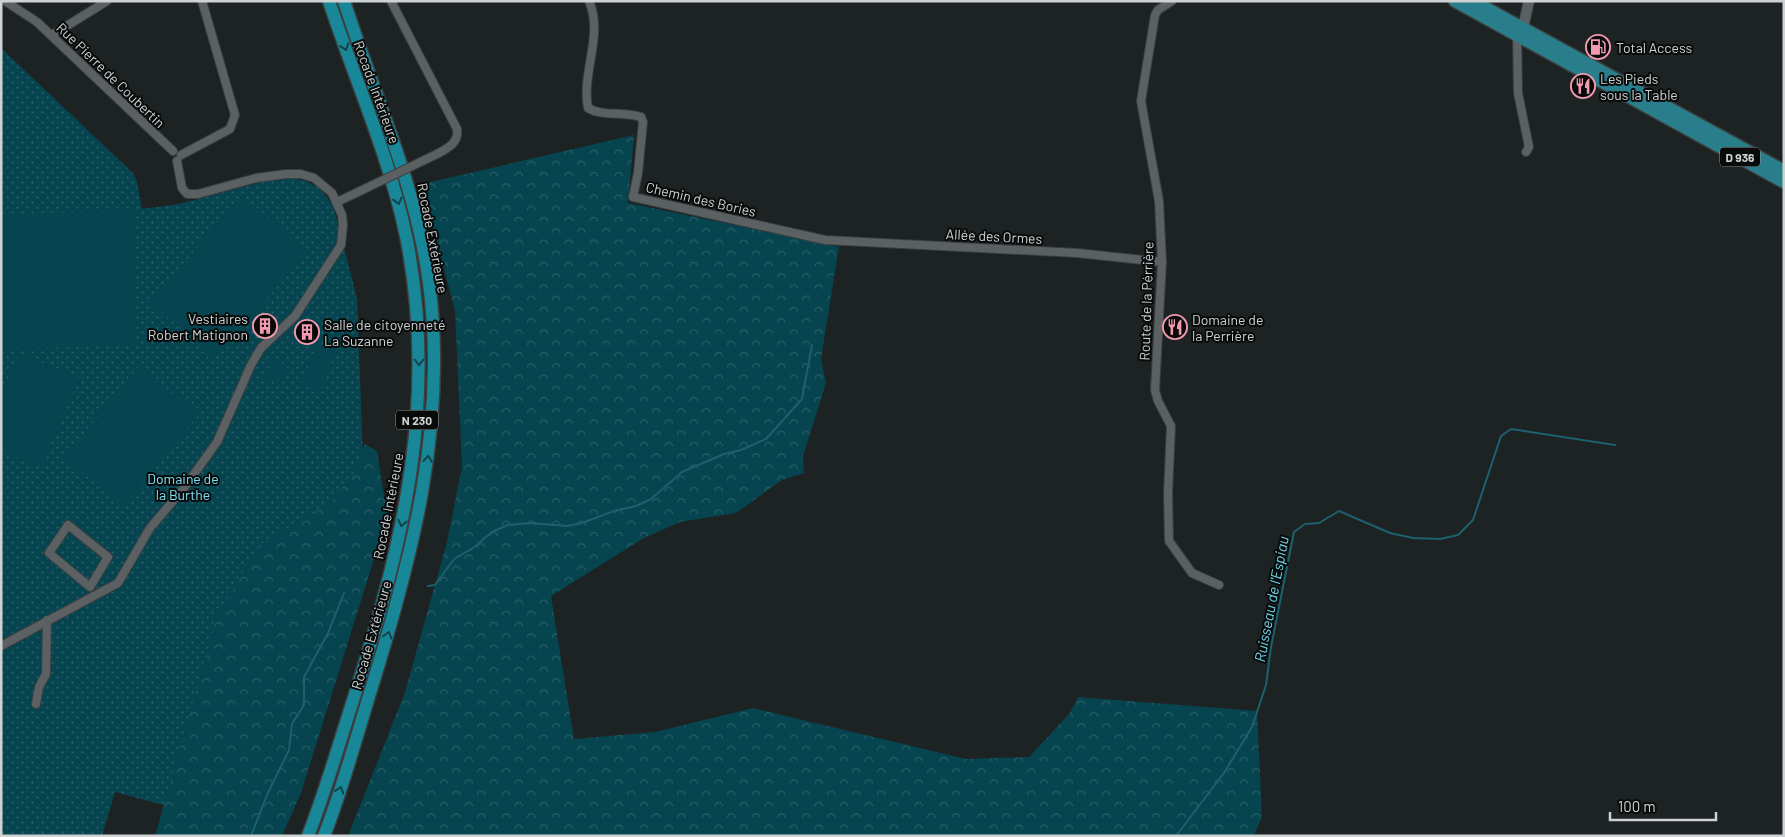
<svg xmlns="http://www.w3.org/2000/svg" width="1785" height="837" font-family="Barlow,sans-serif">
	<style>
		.grass { fill: url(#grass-dots) }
		.forest { fill: url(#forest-crowns) }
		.pitch { fill: #06444f }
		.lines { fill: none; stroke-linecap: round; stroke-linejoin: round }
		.stream { stroke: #1d606e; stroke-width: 2 }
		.minor-casing { stroke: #3b3f40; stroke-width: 10 }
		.tertiary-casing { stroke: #3b3f40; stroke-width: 12 }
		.primary-casing { stroke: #3b3f40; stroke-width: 15 }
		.trunk-casing { stroke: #3b3f40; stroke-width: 15 }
		.minor { stroke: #5b6162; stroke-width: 8 }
		.tertiary { stroke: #5b6162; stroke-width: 10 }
		.primary { stroke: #297e8b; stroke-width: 12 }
		.trunk { stroke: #188899; stroke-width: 12 }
		.minor-bridge-casing { stroke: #3b3f40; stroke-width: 10; stroke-linecap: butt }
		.minor-bridge { stroke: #5b6162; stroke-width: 8 }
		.oneway { stroke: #10434b }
		.labels { text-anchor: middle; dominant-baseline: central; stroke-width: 4; stroke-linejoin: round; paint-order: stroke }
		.shield { fill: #090b0b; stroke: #949697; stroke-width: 1 }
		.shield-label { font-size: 12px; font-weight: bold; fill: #cfd2d3 }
		.poi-label { font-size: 14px; fill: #cfd2d3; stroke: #090b0b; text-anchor: start }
		.street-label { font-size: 14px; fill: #cfd2d3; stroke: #090b0b }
		.park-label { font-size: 14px; fill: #7ce0f6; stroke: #090b0b }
		.water-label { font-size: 15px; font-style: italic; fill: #73d8ed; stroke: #090b0b }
	</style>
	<defs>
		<pattern id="grass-dots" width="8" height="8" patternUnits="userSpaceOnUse" patternTransform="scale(1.25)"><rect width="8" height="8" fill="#06444f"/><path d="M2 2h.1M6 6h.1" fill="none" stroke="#295e67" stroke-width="1.8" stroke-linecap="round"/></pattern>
		<pattern id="forest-crowns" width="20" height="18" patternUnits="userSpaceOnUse" patternTransform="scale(1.25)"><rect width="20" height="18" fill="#06444f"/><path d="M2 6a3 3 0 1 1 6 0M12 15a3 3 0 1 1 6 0" fill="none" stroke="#295e67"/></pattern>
	</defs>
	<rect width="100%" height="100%" fill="#1d2223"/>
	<polygon class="grass" points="1,48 133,173 137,181 142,209 179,204 273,179 293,178 306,181 319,188 333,205 357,298 363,457 226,822 115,792 102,836 1,836"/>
	<g class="forest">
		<polygon points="634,135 628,203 839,247 821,359 826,383 803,456 804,473 782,480 736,513 680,522 644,538 551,596 574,739 655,732 753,708 966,759 1029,757 1070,713 1078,697 1257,711 1262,817 1254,836 348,836 405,692 447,542 462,467 455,311 422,184"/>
		<polygon points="365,444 377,451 383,490 389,511 301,793 282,836 155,836 217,616 259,545 330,503 354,473"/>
	</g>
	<g class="pitch">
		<polygon points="243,196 308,252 214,358 150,302"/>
		<polygon points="134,211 137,345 3,349 1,214"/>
		<polygon points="317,345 336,352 321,392 301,384"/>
		<polygon points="19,353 79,378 41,468 1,451 1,395"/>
		<polygon points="272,359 288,365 281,384 265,378"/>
		<polygon points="139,366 199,414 124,506 64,458"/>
	</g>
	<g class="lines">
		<g class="stream">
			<polyline points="428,586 435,585 454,559 473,548 492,532 508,525 530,523 567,526 582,523 614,511 636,506 651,499 682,472 724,454 741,450 766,439 802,399 812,345"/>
			<polyline points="251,836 267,795 289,750 292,724 304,705 304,677 328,633 344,593"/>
			<polyline points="1176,836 1224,773 1252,727 1266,685 1271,647 1294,532 1305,524 1319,523 1339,511 1390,533 1413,538 1440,539 1458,535 1473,520 1501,436 1511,429 1615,445"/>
		</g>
		<defs>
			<g id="minor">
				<polyline points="5,1 37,22 173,151"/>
				<path d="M391,1L457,129C459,143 448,148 437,154"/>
				<path d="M589,1C604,35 581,73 588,108C603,117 624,111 641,117L643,122L638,173L633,197L825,240L1077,253L1162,262"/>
				<polyline points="1172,1 1158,10 1155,15 1141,101 1159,201 1162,262 1155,390 1158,401 1171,426 1168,493 1169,541 1192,573 1219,585"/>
				<polyline points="52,35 107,1"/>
				<polyline points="1517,35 1518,93 1529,147 1526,152"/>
				<polyline points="181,155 230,129 235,115 202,1"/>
				<polyline points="337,202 356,193"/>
				<polygon points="68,525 108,557 90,587 49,553"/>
				<polyline points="1,646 118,583 150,528 184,488 217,442 251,365 261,348 295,316 341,245 343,225 342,215 332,193 314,178 301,174 286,174 256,178 198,194 187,194 182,188 177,161"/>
				<polyline points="36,704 39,687 46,674 47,620"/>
			</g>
			<polyline id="tertiary" points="1523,28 1529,1"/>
			<g id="primary">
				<polyline points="1455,1 1784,182"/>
				<polyline points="1473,1 1784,171"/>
			</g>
			<g id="trunk">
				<path d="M308,836C327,787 341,737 357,688C405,536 438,395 406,236C389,155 355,80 329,1"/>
				<path d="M324,836C342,790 355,742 369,696C411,562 448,425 429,283C416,184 374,95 344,1"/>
			</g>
		</defs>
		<use href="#minor" class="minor-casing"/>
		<use href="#tertiary" class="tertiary-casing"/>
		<use href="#primary" class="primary-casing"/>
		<use href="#trunk" class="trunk-casing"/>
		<use href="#minor" class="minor"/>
		<use href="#tertiary" class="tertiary"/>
		<use href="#primary" class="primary"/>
		<use href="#trunk" class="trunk"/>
		<defs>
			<polyline id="minor-bridge" points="356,193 437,154"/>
		</defs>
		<use href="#minor-bridge" class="minor-bridge-casing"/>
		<use href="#minor-bridge" class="minor-bridge"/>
	</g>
	<defs><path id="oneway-chevron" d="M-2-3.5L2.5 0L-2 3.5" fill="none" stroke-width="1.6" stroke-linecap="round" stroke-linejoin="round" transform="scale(1.25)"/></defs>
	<g class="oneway">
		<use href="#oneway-chevron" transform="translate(345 47) rotate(70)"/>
		<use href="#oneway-chevron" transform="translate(398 201) rotate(76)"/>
		<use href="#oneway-chevron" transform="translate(419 362) rotate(90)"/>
		<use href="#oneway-chevron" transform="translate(428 459) rotate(-83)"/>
		<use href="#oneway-chevron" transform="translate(402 523) rotate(102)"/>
		<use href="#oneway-chevron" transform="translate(388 635) rotate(-73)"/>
		<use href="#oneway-chevron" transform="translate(340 790) rotate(-71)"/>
	</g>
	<defs>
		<symbol id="fuel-ring" viewBox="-11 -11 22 22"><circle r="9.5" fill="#090b0b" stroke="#f29ab0" stroke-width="1.5"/><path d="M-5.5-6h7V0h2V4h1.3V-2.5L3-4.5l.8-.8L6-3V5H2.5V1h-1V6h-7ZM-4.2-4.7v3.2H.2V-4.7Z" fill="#f29ab0"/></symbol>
		<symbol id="restaurant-ring" viewBox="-11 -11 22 22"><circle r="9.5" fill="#090b0b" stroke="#f29ab0" stroke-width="1.5"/><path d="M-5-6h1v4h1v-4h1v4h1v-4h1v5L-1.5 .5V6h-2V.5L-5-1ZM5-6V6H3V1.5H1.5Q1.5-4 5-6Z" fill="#f29ab0"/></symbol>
		<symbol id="building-ring" viewBox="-11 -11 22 22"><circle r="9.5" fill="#090b0b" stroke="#f29ab0" stroke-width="1.5"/><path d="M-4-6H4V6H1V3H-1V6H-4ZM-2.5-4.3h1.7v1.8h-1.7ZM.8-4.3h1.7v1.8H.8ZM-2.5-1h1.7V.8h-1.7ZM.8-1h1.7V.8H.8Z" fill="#f29ab0"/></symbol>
	</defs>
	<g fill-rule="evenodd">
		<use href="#fuel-ring" x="1584" y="33" width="28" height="28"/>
		<use href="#restaurant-ring" x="1569" y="72" width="28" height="28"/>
		<use href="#building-ring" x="251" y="312" width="28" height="28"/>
		<use href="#restaurant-ring" x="1161" y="313" width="28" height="28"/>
		<use href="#building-ring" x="293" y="318" width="28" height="28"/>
	</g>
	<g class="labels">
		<g class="shield">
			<rect x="1720" y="147.5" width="40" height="19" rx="4"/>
			<rect x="396" y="410.5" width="42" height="19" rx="4"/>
		</g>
		<g class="shield-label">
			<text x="1740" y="157">D 936</text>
			<text x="417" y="420">N 230</text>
		</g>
		<g class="poi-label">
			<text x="1616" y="47">Total Access</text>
			<text x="1600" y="78">Les Pieds<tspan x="1600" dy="16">sous la Table</tspan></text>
			<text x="248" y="318" text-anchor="end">Vestiaires<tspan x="248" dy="16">Robert Matignon</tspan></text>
			<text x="1192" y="319">Domaine de<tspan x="1192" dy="16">la Perrière</tspan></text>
			<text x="324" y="324">Salle de citoyenneté<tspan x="324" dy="16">La Suzanne</tspan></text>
		</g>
		<g class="street-label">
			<text transform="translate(111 75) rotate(44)">Rue Pierre de Coubertin</text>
			<text transform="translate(377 92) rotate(70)">Rocade Intérieure</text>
			<text transform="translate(701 199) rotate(13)">Chemin des Bories</text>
			<text transform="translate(994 236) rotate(3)">Allée des Ormes</text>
			<text transform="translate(433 238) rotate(79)">Rocade Extérieure</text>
			<text transform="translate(1146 301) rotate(-88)">Route de la Pérrière</text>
			<text transform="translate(388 506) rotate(-79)">Rocade Intérieure</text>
			<text transform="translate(371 635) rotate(-74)">Rocade Extérieure</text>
		</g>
		<g class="park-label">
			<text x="183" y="478">Domaine de<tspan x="183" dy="16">la Burthe</tspan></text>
		</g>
		<g class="water-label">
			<text transform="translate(1271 599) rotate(-79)">Ruisseau de l'Espiau</text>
		</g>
	</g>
	<rect width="1785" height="837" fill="none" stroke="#cfd2d3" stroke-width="5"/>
	<path d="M1610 812v8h106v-8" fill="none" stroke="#cfd2d3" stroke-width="2.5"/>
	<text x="1618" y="812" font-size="15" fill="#cfd2d3" stroke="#090b0b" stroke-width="4" paint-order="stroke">100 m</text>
</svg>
